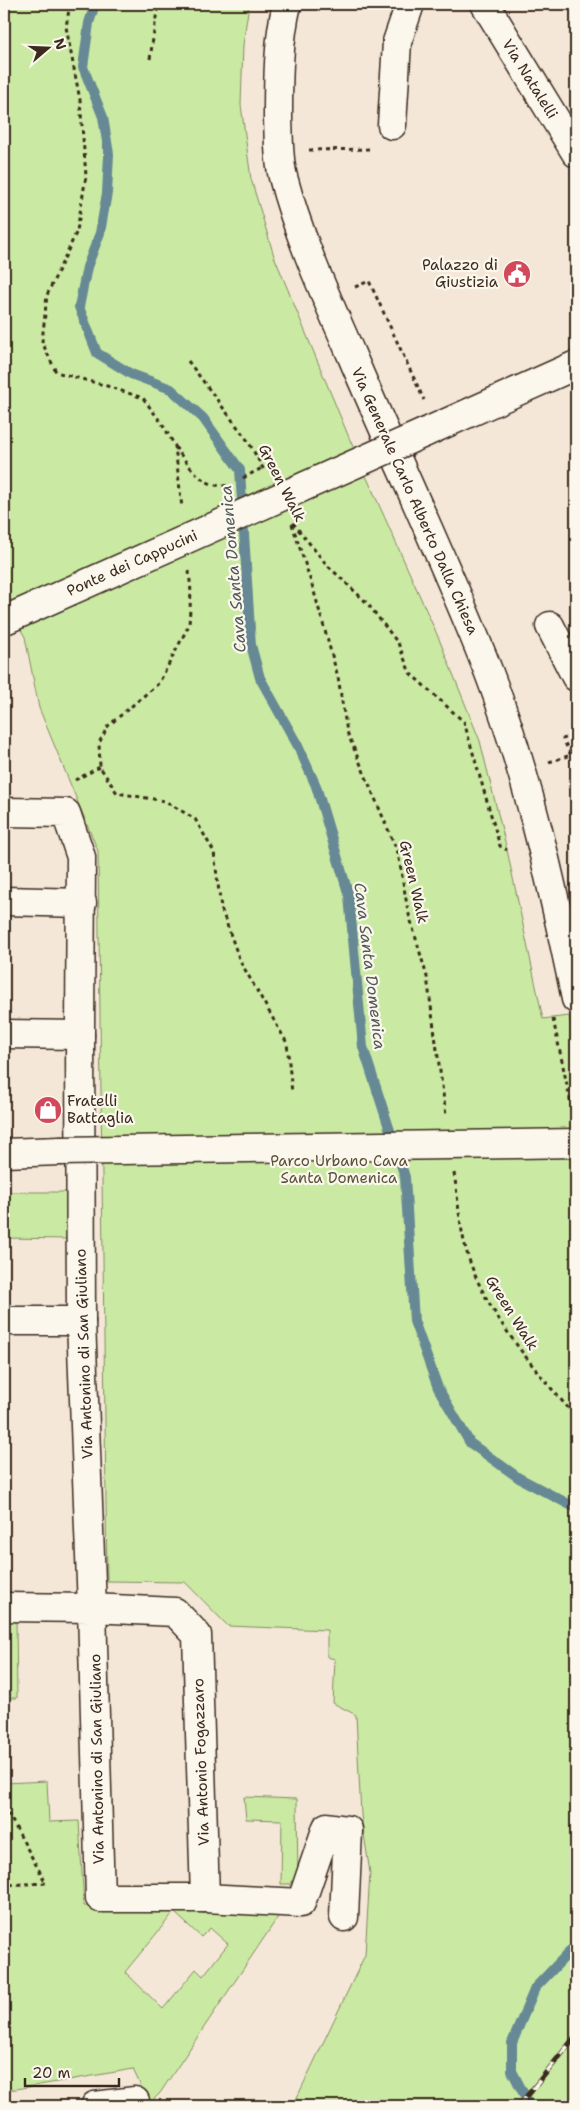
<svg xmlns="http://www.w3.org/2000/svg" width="580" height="2110" font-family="'Shantell Sans',sans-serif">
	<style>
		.green { fill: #caeaa3; stroke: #828a60; fill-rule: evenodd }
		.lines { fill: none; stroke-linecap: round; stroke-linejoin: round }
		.stream { stroke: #668995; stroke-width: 10 }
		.minor-casing { stroke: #3b2a1e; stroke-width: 31 }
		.path { stroke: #3b2a1e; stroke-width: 3; stroke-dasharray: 4 4; stroke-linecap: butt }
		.minor { stroke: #fbf7ec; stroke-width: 28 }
		.rail-casing { stroke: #3b2a1e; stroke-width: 5.5 }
		.rail { stroke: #fbf7ec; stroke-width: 4; stroke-dasharray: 11; stroke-linecap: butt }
		.minor-bridge-casing { stroke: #3b2a1e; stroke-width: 31; stroke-linecap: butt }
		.minor-bridge { stroke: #fbf7ec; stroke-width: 28 }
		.labels { text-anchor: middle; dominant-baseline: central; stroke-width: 4.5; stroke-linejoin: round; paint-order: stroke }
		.street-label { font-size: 15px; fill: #3b2a1e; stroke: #fbf7ec }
		.poi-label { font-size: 15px; fill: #3b2a1e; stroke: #fbf7ec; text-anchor: end }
		.park-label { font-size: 15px; fill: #585039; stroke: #fbf7ec }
		.water-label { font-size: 16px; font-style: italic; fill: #515a59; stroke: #fbf7ec }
	</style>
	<rect width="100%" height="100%" fill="#f4e7d8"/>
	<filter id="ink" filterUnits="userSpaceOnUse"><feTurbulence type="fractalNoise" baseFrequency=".02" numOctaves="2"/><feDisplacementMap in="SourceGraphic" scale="10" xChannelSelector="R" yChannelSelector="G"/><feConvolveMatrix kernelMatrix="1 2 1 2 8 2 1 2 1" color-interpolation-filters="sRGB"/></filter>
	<g filter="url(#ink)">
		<g class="green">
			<polygon points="4,4 249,4 243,45 241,105 251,179 274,256 350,440 439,639 480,741 507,850 543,1019 569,1016 576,1053 576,2106 293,2106 365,1955 370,1873 361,1815 356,1715 333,1703 335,1659 327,1657 327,1630 228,1626 185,1582 107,1581 98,851 39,708 25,637 8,607 4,593"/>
			<polygon points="4,1192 67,1192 67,1239 4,1238"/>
			<polygon points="4,1621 16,1621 17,1698 4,1698"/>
			<path d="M47,1781L49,1822L79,1821L84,1906L282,1911L160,2093L149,2104L133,2069L4,2091V1783ZM174,1912L201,1937L210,1928L228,1944L203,1976L196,1969L163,2009L125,1972Z"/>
			<polygon points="244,1797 297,1799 298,1884 281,1884 282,1820 246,1819"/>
		</g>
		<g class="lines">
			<g class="stream">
				<polyline points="95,4 89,23 83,67 103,117 109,154 107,193 100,233 87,267 79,307 97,353 131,374 171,389 203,418 240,470 251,645 260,678 298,746 316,786 349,896 363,1047 405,1177 414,1321 438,1388 470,1443 519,1478 576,1508"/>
				<polyline points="530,2106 512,2071 512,2043 535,1988 576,1945"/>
			</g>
			<defs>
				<g id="minor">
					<path d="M287,4C278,41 278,81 278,119C279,138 278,158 283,177C299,238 326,296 351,354C396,460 447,565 489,673C529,778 553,889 576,999"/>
					<polyline points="485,4 576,153"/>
					<polyline points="392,125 397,42 410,4"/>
					<polyline points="424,433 576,365"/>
					<polyline points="550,626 576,677"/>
					<polyline points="4,812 66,813 81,857 80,1035 81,1321 92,1608 100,1898 205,1898 197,1635 175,1612 92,1608 4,1607"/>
					<polyline points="4,901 82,903"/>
					<polyline points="4,1034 80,1035"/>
					<polyline points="4,1153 60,1151"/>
					<polyline points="4,1321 81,1321"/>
					<polyline points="205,1898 301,1903 327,1827 348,1830 344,1917"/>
					<polyline points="95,2106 135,2101"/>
				</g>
			</defs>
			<use href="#minor" class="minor-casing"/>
			<g class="path">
				<polyline points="70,4 66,27 80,100 86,176 77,231 47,295 42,342 56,372 107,386 143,398 163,425 175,446 182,508"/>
				<polyline points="150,59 158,4"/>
				<polyline points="309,150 373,149"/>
				<polyline points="355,287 369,281 424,400"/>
				<polyline points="188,361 248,441 265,472"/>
				<path d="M175,447C189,465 202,490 229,485"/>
				<polyline points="243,478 262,468"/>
				<polyline points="293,523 326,564 367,603 398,643 410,673 464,722 500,846 507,850"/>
				<polyline points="292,524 313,588 338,677 347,732 398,853 408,911 427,977 446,1115"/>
				<polyline points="189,571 191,592 189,625 159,683 108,726 99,743 100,767 117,793 165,801 195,819 214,852 221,908 240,961 287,1043 292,1093"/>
				<polyline points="549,762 571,755 563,739 576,734"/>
				<polyline points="75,780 100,767"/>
				<polyline points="553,1019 573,1113"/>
				<path d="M454,1173C458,1197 459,1222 465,1245C479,1306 536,1371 576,1417"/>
				<polyline points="4,1806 46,1883 4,1885"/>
			</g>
			<use href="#minor" class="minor"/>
			<defs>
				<polyline id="rail" points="519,2106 576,2036"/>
			</defs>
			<use href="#rail" class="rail-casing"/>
			<use href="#rail" class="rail"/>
			<defs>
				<g id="minor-bridge">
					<polyline points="5,620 424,433"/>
					<polyline points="60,1151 576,1143"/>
				</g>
			</defs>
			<use href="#minor-bridge" class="minor-bridge-casing"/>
			<use href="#minor-bridge" class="minor-bridge"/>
		</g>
	</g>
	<defs>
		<symbol id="civic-disc" viewBox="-11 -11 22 22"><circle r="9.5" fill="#d1495b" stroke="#fbf7ec"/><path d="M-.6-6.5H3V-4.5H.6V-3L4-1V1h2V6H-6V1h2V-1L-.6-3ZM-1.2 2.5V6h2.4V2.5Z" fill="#fff"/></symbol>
		<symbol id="shop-disc" viewBox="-11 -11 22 22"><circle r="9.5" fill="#d1495b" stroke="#fbf7ec"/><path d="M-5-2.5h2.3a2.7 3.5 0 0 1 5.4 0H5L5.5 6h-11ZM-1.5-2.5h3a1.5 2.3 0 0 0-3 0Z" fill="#fff"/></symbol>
	</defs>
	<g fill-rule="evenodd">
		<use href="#civic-disc" x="501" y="258" width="32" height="32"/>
		<use href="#shop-disc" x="32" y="1094" width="32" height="32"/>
	</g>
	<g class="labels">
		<g class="street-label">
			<text transform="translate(530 79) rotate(58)">Via Natalelli</text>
			<text transform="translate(282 483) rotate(63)">Green Walk</text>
			<text transform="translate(415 501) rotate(66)">Via Generale Carlo Alberto Dalla Chiesa</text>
			<text transform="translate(132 563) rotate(-24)">Ponte dei Cappucini</text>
			<text transform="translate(414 882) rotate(77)">Green Walk</text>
			<text transform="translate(512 1313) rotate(58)">Green Walk</text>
			<text transform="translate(84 1354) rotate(-92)">Via Antonino di San Giuliano</text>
			<text transform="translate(97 1759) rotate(-91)">Via Antonino di San Giuliano</text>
			<text transform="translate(201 1762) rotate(-92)">Via Antonio Fogazzaro</text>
		</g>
		<g class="poi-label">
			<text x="498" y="265">Palazzo di<tspan x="498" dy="17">Giustizia</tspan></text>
			<text x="67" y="1101" text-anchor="start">Fratelli<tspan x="67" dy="17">Battaglia</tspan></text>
		</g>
		<g class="park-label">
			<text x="339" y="1161">Parco Urbano Cava<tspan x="339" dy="17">Santa Domenica</tspan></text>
		</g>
		<g class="water-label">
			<text transform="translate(233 569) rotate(-95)">Cava Santa Domenica</text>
			<text transform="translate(370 966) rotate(83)">Cava Santa Domenica</text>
		</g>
	</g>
	<rect width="580" height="2110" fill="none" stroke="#fbf7ec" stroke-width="20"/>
	<rect x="10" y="10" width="560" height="2090" fill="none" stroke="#3b2a1e" stroke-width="2" filter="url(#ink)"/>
	<g transform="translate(48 48) rotate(71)" stroke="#fbf7ec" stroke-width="4" paint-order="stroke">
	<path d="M0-4L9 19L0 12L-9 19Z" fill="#3b2a1e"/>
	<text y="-8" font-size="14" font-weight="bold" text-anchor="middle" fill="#3b2a1e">N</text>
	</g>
	<path d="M25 2078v8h94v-8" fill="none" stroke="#3b2a1e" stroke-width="2.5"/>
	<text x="32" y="2078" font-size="15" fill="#3b2a1e" stroke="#fbf7ec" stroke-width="4" paint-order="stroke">20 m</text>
</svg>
